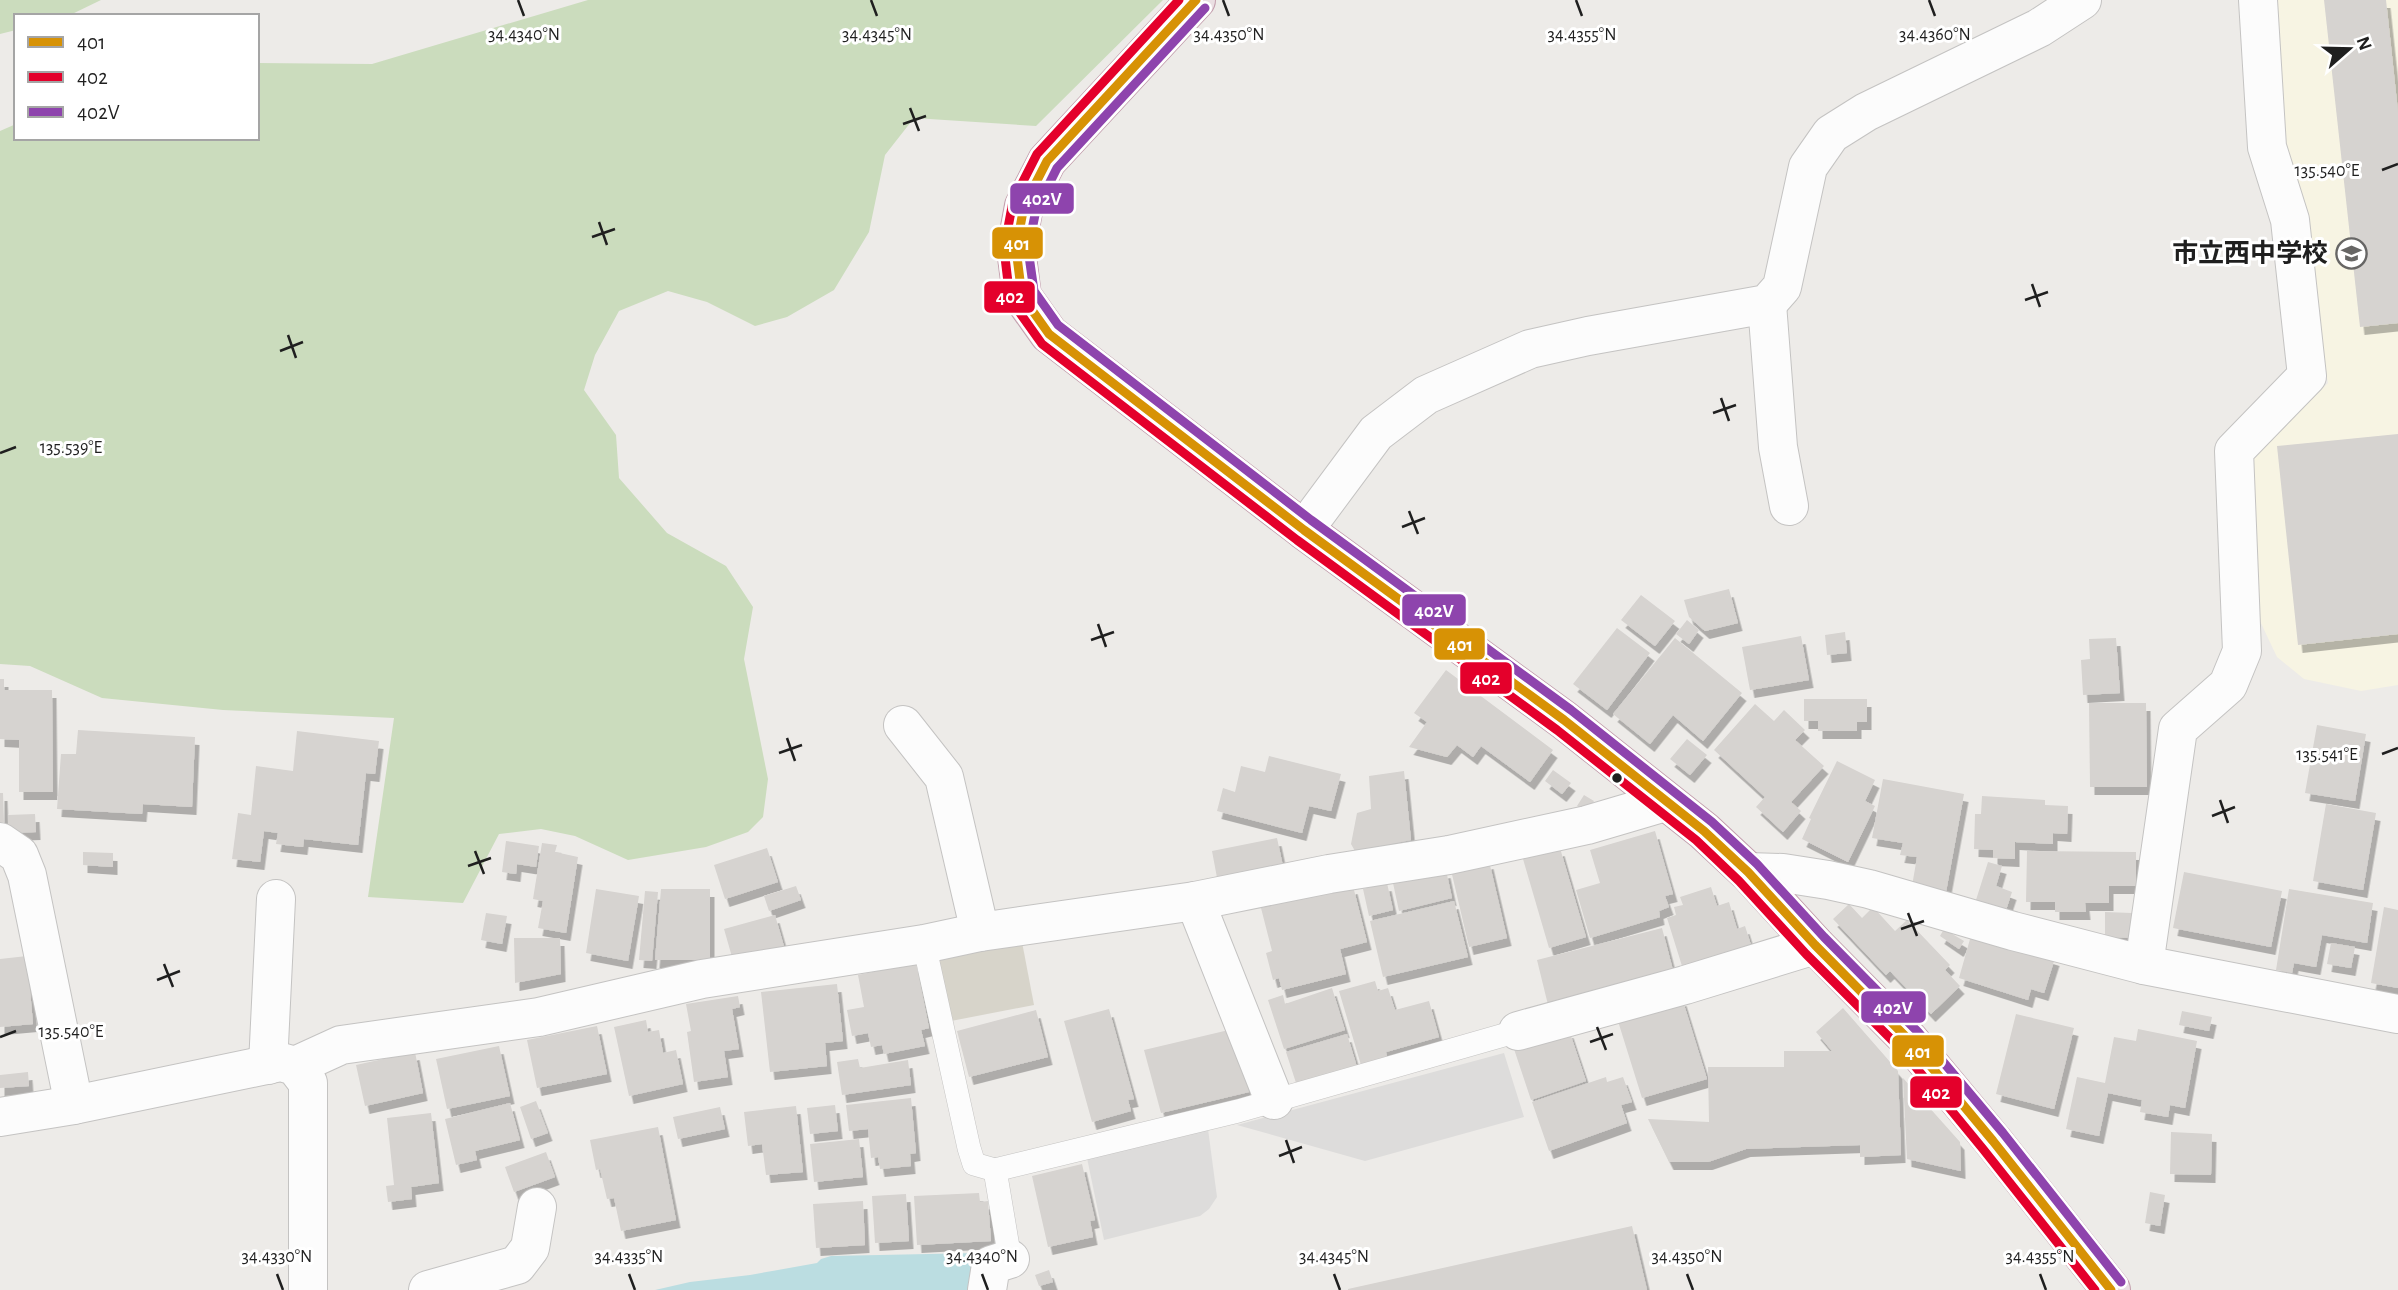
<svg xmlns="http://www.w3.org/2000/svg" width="2398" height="1290" font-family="'Alegreya Sans','Noto Sans JP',sans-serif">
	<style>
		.education { fill: #f7f4e3 }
		.construction { fill: #d7d4ca }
		.forest { fill: #cbdcbd }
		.parking { fill: #dddcdb }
		.water { fill: #bbdde1 }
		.building { fill: #d6d3d0; filter: url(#shadow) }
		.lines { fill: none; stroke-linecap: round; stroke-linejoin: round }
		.lane-casing { stroke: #c4c3c2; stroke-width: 24 }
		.street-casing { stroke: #c4c3c2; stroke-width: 40 }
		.highway-casing { stroke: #c39ead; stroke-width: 40 }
		.lane { stroke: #fcfcfc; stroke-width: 23 }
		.street { stroke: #fcfcfc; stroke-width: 38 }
		.highway { stroke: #eadfe2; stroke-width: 38 }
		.bus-1-casing { stroke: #fff; stroke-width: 14 }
		.bus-2-casing { stroke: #fff; stroke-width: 14 }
		.bus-3-casing { stroke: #fff; stroke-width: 14 }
		.bus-1 { stroke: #d79205; stroke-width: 9 }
		.bus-2 { stroke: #e4002b; stroke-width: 9 }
		.bus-3 { stroke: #8e44ad; stroke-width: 9 }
		.ticks { fill: none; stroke: #1f1f1f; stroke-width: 2.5 }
		.bus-dot { fill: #1f1f1f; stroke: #fff; stroke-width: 2.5 }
		.labels { text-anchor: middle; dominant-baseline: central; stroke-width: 6; stroke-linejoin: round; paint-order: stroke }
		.poi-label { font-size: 26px; font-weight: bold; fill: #1f1f1f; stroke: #fff; text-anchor: end }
		.ticks-label { font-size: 18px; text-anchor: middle; fill: #1f1f1f; stroke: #fff; stroke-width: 6; stroke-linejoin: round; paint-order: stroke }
		.line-badge { stroke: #fff; stroke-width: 2.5 }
		.badge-label { font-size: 19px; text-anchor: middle; font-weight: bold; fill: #fff }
	</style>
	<defs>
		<filter id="shadow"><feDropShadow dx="4.5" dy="8" stdDeviation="0" flood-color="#0004"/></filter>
	</defs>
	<rect width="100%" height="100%" fill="#edebe8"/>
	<polygon class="education" points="2270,0 2398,0 2398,685 2361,691 2304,679 2277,657 2251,602 2252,457 2328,383 2278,125"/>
	<polygon class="construction" points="1022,942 1034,1005 951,1021 938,959"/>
	<g class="forest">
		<polygon points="0,0 101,0 68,16 16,16 16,30 0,34"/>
		<polygon points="588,0 1163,0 1036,126 914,118 885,155 869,232 834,290 787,317 755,326 707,302 668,291 619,311 595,355 584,390 616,435 619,478 667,533 726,566 753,607 744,659 768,779 763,817 748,832 706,847 628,860 575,836 541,829 499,834 463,903 368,897 394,718 223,710 102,698 30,666 0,664 0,131 16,124 16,138 257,138 257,63 372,64"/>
	</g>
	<g class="parking">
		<polygon points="1504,1053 1524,1117 1365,1161 1237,1125"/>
		<polygon points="1208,1129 1217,1197 1209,1209 1200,1216 1104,1240 1087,1158"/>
	</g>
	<polygon class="water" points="977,1253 971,1290 655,1290 690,1282 750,1275 817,1263 821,1259 831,1256"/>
	<g class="building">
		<polygon points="2324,0 2386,0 2398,112 2398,323 2360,327"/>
		<polygon points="2398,434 2398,634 2298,645 2277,446"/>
		<polygon points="1729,589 1738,623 1705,631 1689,617 1684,600"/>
		<polygon points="1641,595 1675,621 1655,646 1621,620"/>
		<polygon points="1687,620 1699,630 1689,644 1676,634"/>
		<polygon points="1617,628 1650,653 1607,710 1573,684"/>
		<polygon points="1845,632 1847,653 1827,655 1825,635"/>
		<polygon points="1801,636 1809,680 1750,690 1742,647"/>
		<polygon points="1675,638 1742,693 1703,741 1673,715 1650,744 1613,714"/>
		<polygon points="2116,638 2120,693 2083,695 2081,660 2090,659 2089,639"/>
		<polygon points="1446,670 1553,750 1530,782 1481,746 1473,757 1457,745 1447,757 1409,747 1427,722 1414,713"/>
		<polygon points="0,679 4,679 4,690 52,690 53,792 19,792 19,740 0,739"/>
		<polygon points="1804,699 1867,699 1867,722 1857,722 1857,731 1818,731 1818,721 1804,721"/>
		<polygon points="2089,703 2146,703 2147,787 2090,787"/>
		<polygon points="1755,704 1774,721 1784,710 1805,730 1795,740 1824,766 1791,802 1801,811 1783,832 1756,807 1765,797 1714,750"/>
		<polygon points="2317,725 2366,734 2355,801 2305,793"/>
		<polygon points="78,730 195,737 192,807 143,804 142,814 57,809 61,754 76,754"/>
		<polygon points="297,731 379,741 375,774 366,773 358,845 304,839 303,847 276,844 278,833 264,831 260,862 232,859 238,813 251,815 256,766 293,771"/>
		<polygon points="1687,739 1707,755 1690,775 1670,759"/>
		<polygon points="1269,756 1341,774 1331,811 1309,806 1302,833 1217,811 1223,788 1235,792 1241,766 1265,772"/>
		<polygon points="1837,761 1875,780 1865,801 1875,806 1848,862 1802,839 1811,819 1809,818"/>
		<polygon points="1553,770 1571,783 1562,794 1545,781"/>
		<polygon points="1404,771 1411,840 1355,851 1351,844 1357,813 1371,809 1369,776"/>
		<polygon points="1883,779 1964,794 1946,892 1912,886 1917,857 1900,855 1903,843 1872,838"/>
		<polygon points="0,793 3,793 4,822 0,822"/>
		<polygon points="1584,795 1594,801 1587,812 1577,806"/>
		<polygon points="1982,796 2045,800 2045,805 2068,806 2067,834 2053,833 2053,844 2015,842 2015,859 1993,858 1993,850 1974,849 1975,814 1981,814"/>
		<polygon points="2326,804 2376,813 2363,890 2313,881"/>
		<polygon points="35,814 36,832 8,833 8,815"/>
		<polygon points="1655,831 1673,894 1665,896 1669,907 1659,911 1660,917 1590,938 1576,890 1600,883 1590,850"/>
		<polygon points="1277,838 1284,871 1218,883 1212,851"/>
		<polygon points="506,841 539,846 536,867 517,864 516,874 502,872"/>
		<polygon points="542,843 557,845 555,852 578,857 566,933 538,928 543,901 533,899"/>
		<polygon points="767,848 778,882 725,899 714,865"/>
		<polygon points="1560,848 1586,937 1549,948 1523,859"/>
		<polygon points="2027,851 2136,852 2136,886 2109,886 2109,903 2085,903 2086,912 2055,912 2055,902 2026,902"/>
		<polygon points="83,852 113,853 113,867 83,865"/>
		<polygon points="1489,861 1507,938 1469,947 1451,870"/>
		<polygon points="1988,862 2002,866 1996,886 2012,892 2006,910 1976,900"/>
		<polygon points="1446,870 1452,898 1399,911 1393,883"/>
		<polygon points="2184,872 2282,891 2271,947 2173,928"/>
		<polygon points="1387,883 1393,910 1369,916 1363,889"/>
		<polygon points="796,886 801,900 769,911 764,896"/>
		<polygon points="1353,886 1367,942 1340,949 1346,974 1282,990 1279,978 1273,980 1266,953 1272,951 1261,908"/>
		<polygon points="1711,887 1717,906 1729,902 1737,929 1745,926 1751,945 1682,966 1667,918 1676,915 1674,907 1683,905 1680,897"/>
		<polygon points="596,889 639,896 628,961 586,953"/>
		<polygon points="661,889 710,889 710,960 655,960"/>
		<polygon points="2289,889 2373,903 2367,943 2322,935 2316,967 2294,963 2292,973 2276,970"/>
		<polygon points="645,891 658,892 652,961 639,960"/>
		<polygon points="1454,901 1468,957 1383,977 1370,921"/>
		<polygon points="1849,904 1862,918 1873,907 1895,931 1907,920 1950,965 1945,970 1960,986 1931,1014 1890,971 1886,975 1833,919"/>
		<polygon points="2384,907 2398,910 2398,988 2371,983"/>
		<polygon points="2105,912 2132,913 2132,938 2105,937"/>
		<polygon points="486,913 507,916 502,944 481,940"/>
		<polygon points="775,915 785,950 734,964 724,929"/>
		<polygon points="1662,928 1675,978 1549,1009 1537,960"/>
		<polygon points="1944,929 1964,941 1959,949 1940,936"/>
		<polygon points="1972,932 2055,958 2044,993 2031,989 2028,1000 1959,978"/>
		<polygon points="514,938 560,938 561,974 515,983"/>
		<polygon points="2331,943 2355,947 2351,968 2327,964"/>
		<polygon points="27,956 33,1024 0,1027 0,959"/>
		<polygon points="916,963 929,1028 921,1030 925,1046 884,1054 882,1045 871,1047 868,1033 852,1036 847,1010 864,1007 858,975"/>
		<polygon points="1375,981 1378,991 1388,988 1395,1010 1429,1001 1439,1037 1386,1052 1387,1057 1361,1065 1339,991"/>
		<polygon points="837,984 843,1041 825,1043 827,1066 770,1072 761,992"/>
		<polygon points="1332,988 1345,1030 1284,1049 1268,1000 1283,995 1285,1004"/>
		<polygon points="738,996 740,1007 732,1009 739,1049 724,1051 728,1077 694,1082 687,1032 691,1031 686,1004"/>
		<polygon points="1682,998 1707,1079 1642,1098 1617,1018"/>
		<polygon points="1843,1008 1898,1071 1901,1155 1860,1157 1860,1145 1746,1149 1708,1162 1669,1162 1648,1119 1709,1122 1708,1067 1784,1067 1784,1051 1832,1051 1816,1032"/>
		<polygon points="1109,1009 1134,1099 1128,1100 1131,1111 1092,1122 1064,1021"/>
		<polygon points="1036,1010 1048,1057 969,1077 957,1031"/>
		<polygon points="2182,1011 2212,1017 2209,1031 2179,1025"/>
		<polygon points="2016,1014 2074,1028 2054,1109 1996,1094"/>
		<polygon points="646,1020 648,1032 659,1030 663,1053 676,1050 683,1084 629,1096 614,1027"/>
		<polygon points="597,1026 607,1074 537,1088 527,1040"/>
		<polygon points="1233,1029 1249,1092 1161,1113 1144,1050"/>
		<polygon points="2138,1029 2197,1041 2185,1108 2170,1105 2168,1117 2140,1112 2142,1100 2108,1093 2099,1136 2066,1129 2077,1077 2105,1083 2114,1037 2136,1041"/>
		<polygon points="1569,1030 1586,1081 1531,1100 1514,1049"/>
		<polygon points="1347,1034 1357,1067 1297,1086 1286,1052"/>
		<polygon points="499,1046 510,1096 447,1109 436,1059"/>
		<polygon points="415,1052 423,1093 365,1106 356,1065"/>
		<polygon points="858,1059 860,1068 908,1060 911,1085 842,1095 837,1062"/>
		<polygon points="28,1072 29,1086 0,1088 0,1075"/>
		<polygon points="1606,1077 1607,1082 1623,1077 1632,1102 1621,1105 1627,1123 1549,1151 1532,1102"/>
		<polygon points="1903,1078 1960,1142 1961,1171 1907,1159"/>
		<polygon points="911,1098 916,1153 910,1154 911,1166 880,1169 878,1157 871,1158 868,1129 849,1131 846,1105"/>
		<polygon points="536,1101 548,1133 531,1139 520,1107"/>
		<polygon points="510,1103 520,1140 475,1151 477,1160 456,1165 445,1119"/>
		<polygon points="835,1105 838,1131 810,1134 807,1108"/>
		<polygon points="796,1106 803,1172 766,1175 762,1144 748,1146 744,1112"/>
		<polygon points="720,1107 725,1129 678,1139 673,1117"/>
		<polygon points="431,1113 439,1183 411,1187 412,1199 388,1202 386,1186 394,1185 387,1118"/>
		<polygon points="658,1127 676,1220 621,1231 614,1198 607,1199 600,1169 596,1170 590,1140"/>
		<polygon points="2171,1132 2212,1134 2211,1175 2170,1174"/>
		<polygon points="859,1139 863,1177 814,1182 810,1144"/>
		<polygon points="546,1152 555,1177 514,1192 505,1167"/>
		<polygon points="1082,1164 1095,1220 1090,1221 1093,1237 1048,1247 1032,1176"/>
		<polygon points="2150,1192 2165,1195 2160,1226 2145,1223"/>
		<polygon points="979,1193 980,1202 988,1201 991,1241 917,1245 914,1196"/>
		<polygon points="906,1194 909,1241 875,1243 872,1196"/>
		<polygon points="863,1201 865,1245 816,1248 813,1204"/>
		<polygon points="1632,1226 1647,1290 1348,1290 1348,1289"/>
		<polygon points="1049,1270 1053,1282 1039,1286 1035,1275"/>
	</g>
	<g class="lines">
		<defs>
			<g id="lane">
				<polyline points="924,944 969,1148 974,1164 995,1170 1010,1259"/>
				<polyline points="995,1170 1238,1111 1518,1031"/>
			</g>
			<g id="street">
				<polyline points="1767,304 1778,447 1789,506"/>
				<polyline points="1304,530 1376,433 1426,395 1530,349 1588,336 1767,304 1782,287 1808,167 1831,134 1866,112 2039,28 2082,0"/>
				<polyline points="903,725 944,777 980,932"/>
				<polyline points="0,842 19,855 27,875 74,1105"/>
				<polyline points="1748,872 1783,873 1828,880 1869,889 2013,931 2144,965 2398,1014"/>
				<polyline points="1195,901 1274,1100"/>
				<polyline points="2144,965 2178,729 2228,685 2242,651 2234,451 2307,376 2290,220 2267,147 2258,0"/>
				<polyline points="1518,1031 1685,985 1815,945"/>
				<polyline points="268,1065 276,899"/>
				<polyline points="295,1066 341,1045 539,1017 702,979 924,944 980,932 1195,901 1329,874 1449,855 1587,825 1665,802"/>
				<polyline points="0,1117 74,1105 281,1062 295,1066 308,1083 308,1290"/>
				<polyline points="428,1290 517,1265 530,1248 537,1207"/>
				<polyline points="987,1290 991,1265 1010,1259"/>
			</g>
			<polyline id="highway" points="1196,0 1047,161 1024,206 1016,249 1022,296 1049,334 1304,530 1564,720 1704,831 1748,872 1815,945 1909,1040 1993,1141 2111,1290"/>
		</defs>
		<use href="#lane" class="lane-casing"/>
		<use href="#street" class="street-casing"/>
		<use href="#highway" class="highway-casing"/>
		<use href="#lane" class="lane"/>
		<use href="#street" class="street"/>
		<use href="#highway" class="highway"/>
		<defs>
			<polyline id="bus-1" points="1196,0 1047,161 1024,206 1016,249 1022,296 1049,334 1304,530 1564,720 1704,831 1748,872 1815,945 1909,1040 1993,1141 2111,1290"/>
			<polyline id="bus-2" points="1179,0 1037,154 1013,201 1004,249 1010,299 1042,344 1297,540 1557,730 1696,840 1739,881 1806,954 1900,1048 1983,1149 2095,1290"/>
			<polyline id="bus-3" points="1205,8 1057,168 1036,210 1028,249 1034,291 1058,325 1311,520 1571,710 1712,822 1757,864 1824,937 1918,1032 2003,1133 2121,1282"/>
		</defs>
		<use href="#bus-1" class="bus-1-casing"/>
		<use href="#bus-2" class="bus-2-casing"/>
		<use href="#bus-3" class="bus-3-casing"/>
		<use href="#bus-1" class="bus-1"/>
		<use href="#bus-2" class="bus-2"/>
		<use href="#bus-3" class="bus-3"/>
	</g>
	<path class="ticks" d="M518,0L524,16M871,0L877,16M1223,0L1229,16M1576,0L1582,16M1929,0L1935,16M910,108L919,131M903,124L926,116M2382,170L2398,164M599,222L607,245M592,237L615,229M2032,284L2040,307M2025,300L2048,292M288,335L296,358M280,351L303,342M1721,398L1729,421M1713,413L1736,405M0,453L16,447M1409,511L1418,534M1402,527L1425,518M1098,624L1106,647M1091,640L1114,632M787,738L795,761M779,753L802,745M2382,754L2398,748M2220,800L2228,823M2212,816L2235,807M475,851L484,874M468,866L491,858M1908,913L1917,936M1901,929L1924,921M164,964L173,987M157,980L180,971M1597,1027L1606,1050M0,1037L16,1031M1590,1042L1613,1034M1286,1140L1294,1163M1279,1156L1302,1147M277,1274L283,1290M629,1274L635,1290M982,1274L988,1290M1334,1274L1340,1290M1687,1274L1693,1290M2040,1274L2046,1290"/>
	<defs>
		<symbol id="school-ring" viewBox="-11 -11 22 22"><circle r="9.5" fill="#fff" stroke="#676665" stroke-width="1.5"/><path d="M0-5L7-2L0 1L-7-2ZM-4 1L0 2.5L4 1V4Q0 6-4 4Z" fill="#676665"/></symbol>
	</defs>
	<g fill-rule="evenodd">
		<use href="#school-ring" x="2334" y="236" width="35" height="35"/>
	</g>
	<circle class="bus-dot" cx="1617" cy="778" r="6"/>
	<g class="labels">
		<g class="poi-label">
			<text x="2328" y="254">市立西中学校</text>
		</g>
	</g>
	<g class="ticks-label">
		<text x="524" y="40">34.4340°N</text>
		<text x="877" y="40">34.4345°N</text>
		<text x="1229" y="40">34.4350°N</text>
		<text x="1582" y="40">34.4355°N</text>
		<text x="1935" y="40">34.4360°N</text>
		<text x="2327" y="176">135.540°E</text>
		<text x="71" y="453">135.539°E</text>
		<text x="2327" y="760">135.541°E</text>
		<text x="71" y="1037">135.540°E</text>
		<text x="277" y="1262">34.4330°N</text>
		<text x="629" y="1262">34.4335°N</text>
		<text x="982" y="1262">34.4340°N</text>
		<text x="1334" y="1262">34.4345°N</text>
		<text x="1687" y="1262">34.4350°N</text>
		<text x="2040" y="1262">34.4355°N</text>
	</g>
	<g class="line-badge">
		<rect x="1009" y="182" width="66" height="33" rx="7" fill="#8e44ad"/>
		<rect x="991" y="226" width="53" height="34" rx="7" fill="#d79205"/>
		<rect x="983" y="280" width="53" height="34" rx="7" fill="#e4002b"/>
		<rect x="1401" y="593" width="66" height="34" rx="7" fill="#8e44ad"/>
		<rect x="1433" y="627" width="53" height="34" rx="7" fill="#d79205"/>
		<rect x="1459" y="661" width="54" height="34" rx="7" fill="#e4002b"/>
		<rect x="1860" y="990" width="67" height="34" rx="7" fill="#8e44ad"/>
		<rect x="1891" y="1034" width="54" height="34" rx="7" fill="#d79205"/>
		<rect x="1909" y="1075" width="54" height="34" rx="7" fill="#e4002b"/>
	</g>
	<g class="badge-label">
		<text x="1042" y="205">402V</text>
		<text x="1017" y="250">401</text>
		<text x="1010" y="303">402</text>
		<text x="1434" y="617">402V</text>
		<text x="1460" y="651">401</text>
		<text x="1486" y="685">402</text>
		<text x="1893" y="1014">402V</text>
		<text x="1918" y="1058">401</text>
		<text x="1936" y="1099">402</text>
	</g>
	<rect x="14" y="14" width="245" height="126" fill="#ffffff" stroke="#a5a5a5" stroke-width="2"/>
	<rect x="28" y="37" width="35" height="10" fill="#d79205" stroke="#a5a5a5" stroke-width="2"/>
	<text x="77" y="49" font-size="21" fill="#1f1f1f">401</text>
	<rect x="28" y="72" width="35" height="10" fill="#e4002b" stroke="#a5a5a5" stroke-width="2"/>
	<text x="77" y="84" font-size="21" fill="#1f1f1f">402</text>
	<rect x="28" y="107" width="35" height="10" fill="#8e44ad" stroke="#a5a5a5" stroke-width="2"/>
	<text x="77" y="119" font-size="21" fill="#1f1f1f">402V</text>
	<g transform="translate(2349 49) rotate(70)" stroke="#ffffff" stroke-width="5" paint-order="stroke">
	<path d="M0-5L12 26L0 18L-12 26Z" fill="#1f1f1f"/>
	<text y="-10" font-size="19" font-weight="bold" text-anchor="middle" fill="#1f1f1f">N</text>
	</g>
</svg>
